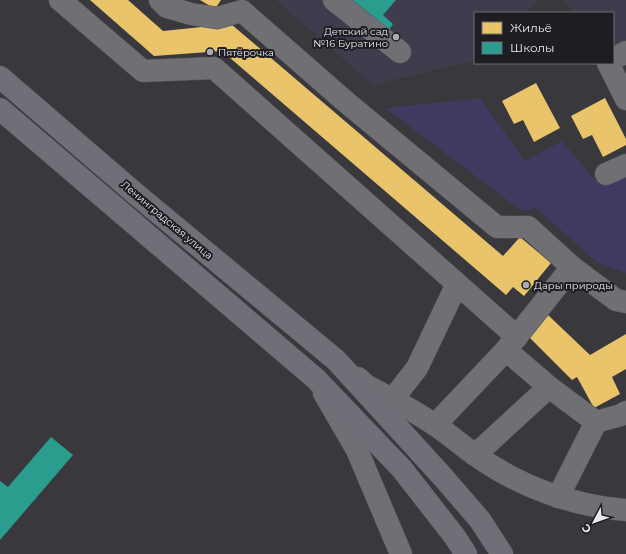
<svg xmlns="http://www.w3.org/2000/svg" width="626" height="554" font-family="Montserrat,sans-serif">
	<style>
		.built { fill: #3e3c4d }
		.green { fill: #3f3a5f }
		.homes { fill: #e9c46a }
		.schools { fill: #2a9d8f }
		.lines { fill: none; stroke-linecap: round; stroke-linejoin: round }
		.minor-casing { stroke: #555559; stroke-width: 23 }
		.major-casing { stroke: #555559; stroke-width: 23 }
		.minor { stroke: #6f6f74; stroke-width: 22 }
		.major { stroke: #6f6f78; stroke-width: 22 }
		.poi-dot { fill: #abaab1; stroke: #1d1d22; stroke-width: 1.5 }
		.labels { text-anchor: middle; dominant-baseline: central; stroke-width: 4; stroke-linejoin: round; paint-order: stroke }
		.poi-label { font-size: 10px; fill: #e9e8f0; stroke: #1d1d22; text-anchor: start }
		.street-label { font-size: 10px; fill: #e9e8f0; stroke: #1d1d22 }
	</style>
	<rect width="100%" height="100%" fill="#38383d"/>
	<g class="built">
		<polygon points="276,0 538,0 526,13 475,13 475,60 373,85"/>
		<polygon points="563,0 626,0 626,46 613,54 613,13 575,13"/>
	</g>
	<polygon class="green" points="480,98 525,161 562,141 595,180 626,169 626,273 598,263 536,208 522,211 385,108"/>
	<g class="homes">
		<polygon points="90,0 128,0 163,31 231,24 503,256 520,237 551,263 524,296 513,287 506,295 222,51 154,56"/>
		<polygon points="200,0 221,0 215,9"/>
		<polygon points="536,83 560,128 534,142 523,120 514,124 502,101"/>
		<polygon points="605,98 626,139 626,145 603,157 592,135 583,139 571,116"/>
		<polygon points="548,315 590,355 626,334 626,369 612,377 620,394 594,408 577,377 572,380 528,336"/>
	</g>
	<g class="schools">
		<polygon points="347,0 396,0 383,15 393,24 387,33"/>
		<polygon points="51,437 73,455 0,540 0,481 8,487"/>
	</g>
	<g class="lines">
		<defs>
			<g id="minor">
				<polyline points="60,0 143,71 214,68 517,337"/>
				<polyline points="160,0 167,7 191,14 217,18 242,11 346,102 497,227 528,227 572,267 616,300 626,302"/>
				<polyline points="334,0 400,52"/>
				<polyline points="613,59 626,52"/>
				<polyline points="608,63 626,99"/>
				<polyline points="606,174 626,165"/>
				<polyline points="506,350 549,387 596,422 621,415 626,412"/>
				<path d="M358,378L367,386C390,398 413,410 435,425C449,434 461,445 474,454C518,486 572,506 626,510"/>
				<polyline points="324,393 357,450 401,554"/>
				<polyline points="392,400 417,368 457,284"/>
				<polyline points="435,425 506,350 572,267"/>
				<polyline points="475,455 549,387"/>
				<polyline points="558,497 596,422"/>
			</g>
			<g id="major">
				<polyline points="0,77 137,195 336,360 442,476 480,520 502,554"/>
				<polyline points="0,109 316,379 402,469 455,537 466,554"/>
			</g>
		</defs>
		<use href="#minor" class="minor-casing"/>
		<use href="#major" class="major-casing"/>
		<use href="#minor" class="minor"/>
		<use href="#major" class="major"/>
	</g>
	<g class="poi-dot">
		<circle cx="396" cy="37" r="4"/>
		<circle cx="210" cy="52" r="4"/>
		<circle cx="526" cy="285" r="4"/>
	</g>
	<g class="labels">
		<g class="poi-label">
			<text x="388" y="31" text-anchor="end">Детский сад<tspan x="388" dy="12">№16 Буратино</tspan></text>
			<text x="218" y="52">Пятёрочка</text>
			<text x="534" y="285">Дары природы</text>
		</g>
		<g class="street-label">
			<text transform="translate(167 220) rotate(40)">Ленинградская улица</text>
		</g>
	</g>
	<rect x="474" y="12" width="140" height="52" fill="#1d1d22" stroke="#6f6e74"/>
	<rect x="482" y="22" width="20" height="12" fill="#e9c46a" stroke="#6f6e74"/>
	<text x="510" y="32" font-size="12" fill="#e9e8f0">Жильё</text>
	<rect x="482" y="42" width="20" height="12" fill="#2a9d8f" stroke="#6f6e74"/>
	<text x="510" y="52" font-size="12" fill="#e9e8f0">Школы</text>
	<g transform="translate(594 522) rotate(229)" stroke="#1d1d22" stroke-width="3" paint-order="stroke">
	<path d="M0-3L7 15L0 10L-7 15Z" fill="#e9e8f0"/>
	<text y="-6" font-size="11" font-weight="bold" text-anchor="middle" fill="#e9e8f0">С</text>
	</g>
</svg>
